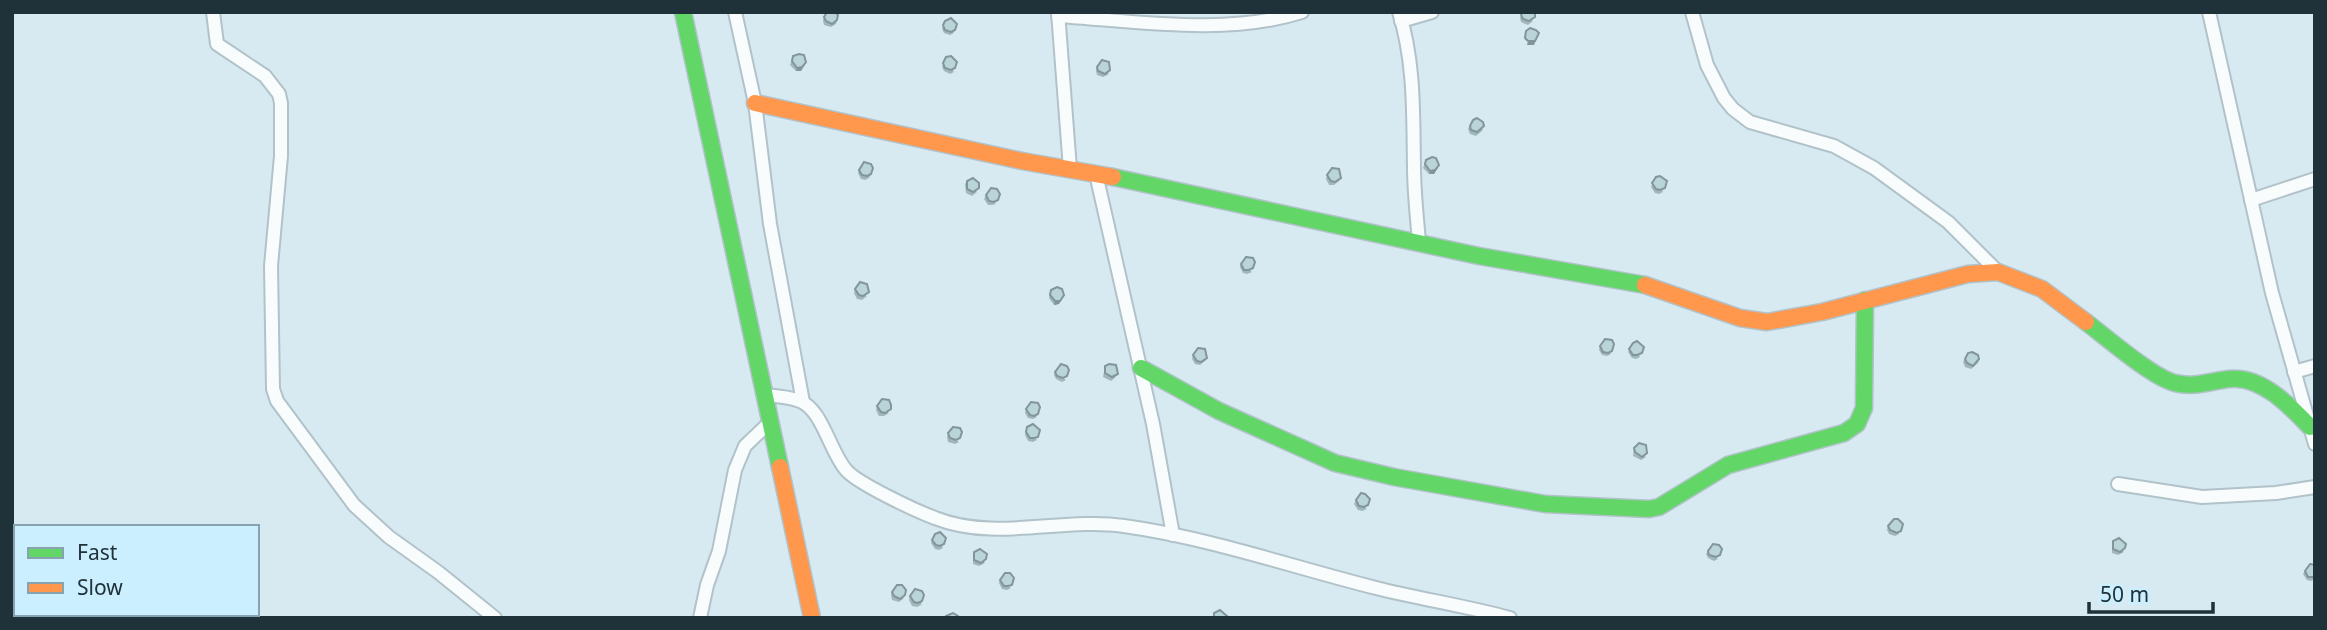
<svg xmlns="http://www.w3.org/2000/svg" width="2327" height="630" font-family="'Noto Sans',sans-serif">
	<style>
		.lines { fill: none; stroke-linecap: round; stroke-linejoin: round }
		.street-casing { stroke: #b1c2c9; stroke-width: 16 }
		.fast-casing { stroke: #b1c2c9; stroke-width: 19 }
		.slow-casing { stroke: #b1c2c9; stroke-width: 19 }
		.street { stroke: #f9fcfd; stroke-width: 12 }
		.fast { stroke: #63d668; stroke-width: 16 }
		.slow { stroke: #ff974d; stroke-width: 16 }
		.wall { fill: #a0b7bb }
		.shaded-wall { fill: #829599 }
		.building { fill: #bad5da; stroke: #829599; stroke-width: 2 }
	</style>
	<rect width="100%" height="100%" fill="#d7eaf2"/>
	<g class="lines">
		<defs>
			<g id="street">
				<polyline points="213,12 217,44 265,76 279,94 281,103 281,156 271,266 273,389 277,401 354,505 389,537 438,572 495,618"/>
				<polyline points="735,12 755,103 770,224 803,402"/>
				<polyline points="1058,12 1070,169"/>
				<path d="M1399,12C1415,63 1413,115 1414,167C1414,192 1417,217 1419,242"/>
				<polyline points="1692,12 1707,65 1724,98 1733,109 1750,122 1834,146 1874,168 1948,222 1998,272"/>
				<polyline points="2209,12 2272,293 2315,444"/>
				<path d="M1058,16C1136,21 1227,36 1302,12"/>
				<polyline points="1401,21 1432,12"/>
				<polyline points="1096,174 1153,424 1173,535"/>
				<polyline points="2251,200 2315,179"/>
				<polyline points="2294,372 2315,366"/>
				<path d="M764,395C776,396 789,397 800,401C823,410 830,453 847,471C859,484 916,511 935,518C995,542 1062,517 1124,526C1210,538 1292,567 1376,588C1420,599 1466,606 1510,618"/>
				<polyline points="2118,484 2202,497 2276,493 2315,487"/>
				<polyline points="700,618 707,585 719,551 735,470 745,446 770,422"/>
			</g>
			<g id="fast">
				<polyline points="683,12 780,467"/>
				<polyline points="1113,177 1479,256 1645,285"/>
				<path d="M2086,322C2106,337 2153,378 2175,383C2194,388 2211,381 2229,379C2261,375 2290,406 2310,427"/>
				<polyline points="1141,368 1219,411 1335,463 1394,477 1545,504 1649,509 1659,507 1728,465 1844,433 1857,424 1864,408 1865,300"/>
			</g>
			<g id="slow">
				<polyline points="755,103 1022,161 1113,177"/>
				<polyline points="1645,285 1740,318 1767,322 1822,312 1968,274 1998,272 2042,289 2086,322"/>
				<polyline points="780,467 812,618"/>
			</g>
		</defs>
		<use href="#street" class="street-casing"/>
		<use href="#fast" class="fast-casing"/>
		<use href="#slow" class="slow-casing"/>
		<use href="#street" class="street"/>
		<use href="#fast" class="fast"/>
		<use href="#slow" class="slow"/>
	</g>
	<g class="wall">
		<polygon points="1521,14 1533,21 1528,25 1521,22 1520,18"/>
		<polygon points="824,17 837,20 836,24 831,27 824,25 823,21"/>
		<polygon points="945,21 954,33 950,35 944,33 942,29"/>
		<polygon points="793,56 805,65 801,71 796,71 790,65"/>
		<polygon points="946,57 954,72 950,74 944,71 942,67"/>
		<polygon points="1097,67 1109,74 1103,77 1097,75 1096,71"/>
		<polygon points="1473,120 1483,130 1476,136 1470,134 1468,129"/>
		<polygon points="1426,160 1438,168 1434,174 1429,174 1423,168"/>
		<polygon points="859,170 871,174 869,178 865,180 861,179 858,173"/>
		<polygon points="1327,175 1341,178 1339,181 1334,185 1329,185 1326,179"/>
		<polygon points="1656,177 1663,192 1659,194 1655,193 1651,187"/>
		<polygon points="967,181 977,192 972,196 966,193 965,184"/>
		<polygon points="986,195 996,204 992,205 988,205 984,199"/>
		<polygon points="1241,264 1252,272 1247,274 1243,273 1240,267"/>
		<polygon points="855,289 867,296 862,300 857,299 854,293"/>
		<polygon points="1051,290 1064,295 1059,304 1054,305 1049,298"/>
		<polygon points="1633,343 1640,357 1636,359 1632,358 1628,352"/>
		<polygon points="1600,346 1611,354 1607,356 1602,355 1599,350"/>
		<polygon points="1968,353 1979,359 1978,363 1971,369 1965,367 1963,362"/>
		<polygon points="1193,355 1207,358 1205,361 1200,365 1195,364 1192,359"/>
		<polygon points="1105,366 1116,377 1111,381 1103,377"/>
		<polygon points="1055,372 1066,380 1062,382 1056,379 1054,375"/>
		<polygon points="877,406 889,413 884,416 879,416 876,410"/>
		<polygon points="1026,409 1037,417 1033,419 1028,418 1025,413"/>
		<polygon points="1027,427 1037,440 1033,442 1028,441 1025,435"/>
		<polygon points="948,433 959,442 955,444 948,442 947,437"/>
		<polygon points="1634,448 1646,457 1641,460 1633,456"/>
		<polygon points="1356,500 1367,509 1362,511 1358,510 1354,504"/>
		<polygon points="1888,526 1899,534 1895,536 1889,534 1887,530"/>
		<polygon points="935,534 943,548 939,550 935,549 931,543"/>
		<polygon points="2113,541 2124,552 2118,555 2112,553 2112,544"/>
		<polygon points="1708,551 1718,559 1714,561 1708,558 1706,554"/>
		<polygon points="974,552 985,563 979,566 973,564 973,555"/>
		<polygon points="2305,571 2315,579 2311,581 2307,580 2303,574"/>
		<polygon points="1000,580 1011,588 1007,590 1002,589 999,583"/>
		<polygon points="892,592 904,598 899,602 892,600 891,595"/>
		<polygon points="910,596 922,601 921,605 917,607 912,606 909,600"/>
	</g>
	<g class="shaded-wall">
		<polygon points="1539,33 1534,45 1527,45 1528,41"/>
		<polygon points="806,62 801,71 796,71 797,68"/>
		<polygon points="1439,165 1434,174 1429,174 1430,171"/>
		<polygon points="1064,295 1059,304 1054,305 1055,301"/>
	</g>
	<g class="building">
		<polygon points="827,12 835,12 838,15 837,20 832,24 826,21 824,17"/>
		<polygon points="1522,12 1535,12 1535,17 1529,21 1523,19 1521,14"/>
		<polygon points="951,18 957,24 955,30 951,32 945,30 943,25 945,21"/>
		<polygon points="1530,28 1536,30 1539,33 1535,41 1528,41 1525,38 1526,31"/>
		<polygon points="799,54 804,55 806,62 802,67 797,68 792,61 793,56"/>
		<polygon points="951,56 957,62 955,68 951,70 945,68 943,63 946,57"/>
		<polygon points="1102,60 1109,62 1110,70 1105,74 1098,71 1097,67"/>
		<polygon points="1477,118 1483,122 1484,126 1477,132 1471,130 1470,126 1473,120"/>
		<polygon points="1432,157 1436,158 1439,165 1435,170 1430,171 1425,164 1426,160"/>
		<polygon points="864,162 871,164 873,168 871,174 867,176 862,175 859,170"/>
		<polygon points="1332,168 1339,169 1341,178 1335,182 1331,181 1327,175"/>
		<polygon points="1660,176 1667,181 1665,188 1660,190 1656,189 1652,183 1656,177"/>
		<polygon points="973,178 979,183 979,188 973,192 967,189 967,181"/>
		<polygon points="991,188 997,189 1000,194 998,200 994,202 989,201 986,195"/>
		<polygon points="1246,257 1253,258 1255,262 1253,268 1249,270 1244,270 1241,264"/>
		<polygon points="860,282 867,284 869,292 863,296 859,295 855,289"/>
		<polygon points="1057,287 1062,289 1064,295 1060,301 1055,301 1050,295 1051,290"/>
		<polygon points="1605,339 1612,340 1614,344 1612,351 1608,353 1603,352 1600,346"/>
		<polygon points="1637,341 1644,347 1642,353 1637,355 1633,355 1629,349 1633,343"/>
		<polygon points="1198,348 1205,349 1207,358 1201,362 1197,361 1193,355"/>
		<polygon points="1972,352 1978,355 1979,359 1973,366 1967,363 1965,359 1968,353"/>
		<polygon points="1061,364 1067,366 1069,370 1067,376 1063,378 1057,376 1055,372"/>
		<polygon points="1109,364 1116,365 1118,374 1112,377 1105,373 1105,366"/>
		<polygon points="882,399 889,400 891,405 891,409 885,413 881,412 877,406"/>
		<polygon points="1031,402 1038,403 1040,407 1038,414 1034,416 1030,415 1026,409"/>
		<polygon points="1033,424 1040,430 1038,437 1034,438 1030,438 1026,432 1027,427"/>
		<polygon points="953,427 960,428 962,432 960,438 956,440 950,438 948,433"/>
		<polygon points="1639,443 1646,445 1647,453 1642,457 1635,452 1634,448"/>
		<polygon points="1361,493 1365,494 1370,499 1368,505 1364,507 1359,506 1356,500"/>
		<polygon points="1894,519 1898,519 1903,524 1901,531 1897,533 1890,530 1888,526"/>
		<polygon points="940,532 946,538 944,544 940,546 936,545 932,540 935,534"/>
		<polygon points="2119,538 2126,544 2125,548 2120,552 2113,549 2113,541"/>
		<polygon points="1713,544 1719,545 1722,549 1720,555 1716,557 1709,555 1708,551"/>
		<polygon points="980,549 987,554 986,559 981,563 974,560 974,552"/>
		<polygon points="2310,564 2315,565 2315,576 2313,577 2308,577 2305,571"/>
		<polygon points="1005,573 1010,573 1014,578 1012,585 1008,586 1004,586 1000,580"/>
		<polygon points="897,585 902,585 906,590 905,595 900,599 894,596 892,592"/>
		<polygon points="915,589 922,591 924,595 922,601 918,603 914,602 910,596"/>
		<polygon points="1220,610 1227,616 1226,618 1214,618 1214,613"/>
		<polygon points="953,613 958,616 959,618 946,618 946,616"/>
	</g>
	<rect width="2327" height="630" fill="none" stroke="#203239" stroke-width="28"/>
	<rect x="14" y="525" width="245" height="91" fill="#cbeffe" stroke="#87a3af" stroke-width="2"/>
	<rect x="28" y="548" width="35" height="10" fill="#63d668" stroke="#87a3af" stroke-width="2"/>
	<text x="77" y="560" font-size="21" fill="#203239">Fast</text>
	<rect x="28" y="583" width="35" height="10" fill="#ff974d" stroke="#87a3af" stroke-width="2"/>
	<text x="77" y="595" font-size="21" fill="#203239">Slow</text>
	<path d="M2089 602v10h124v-10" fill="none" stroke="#203239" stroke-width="3.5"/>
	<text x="2100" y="602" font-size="21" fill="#203239" stroke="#cbeffe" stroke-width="5" paint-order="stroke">50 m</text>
</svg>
